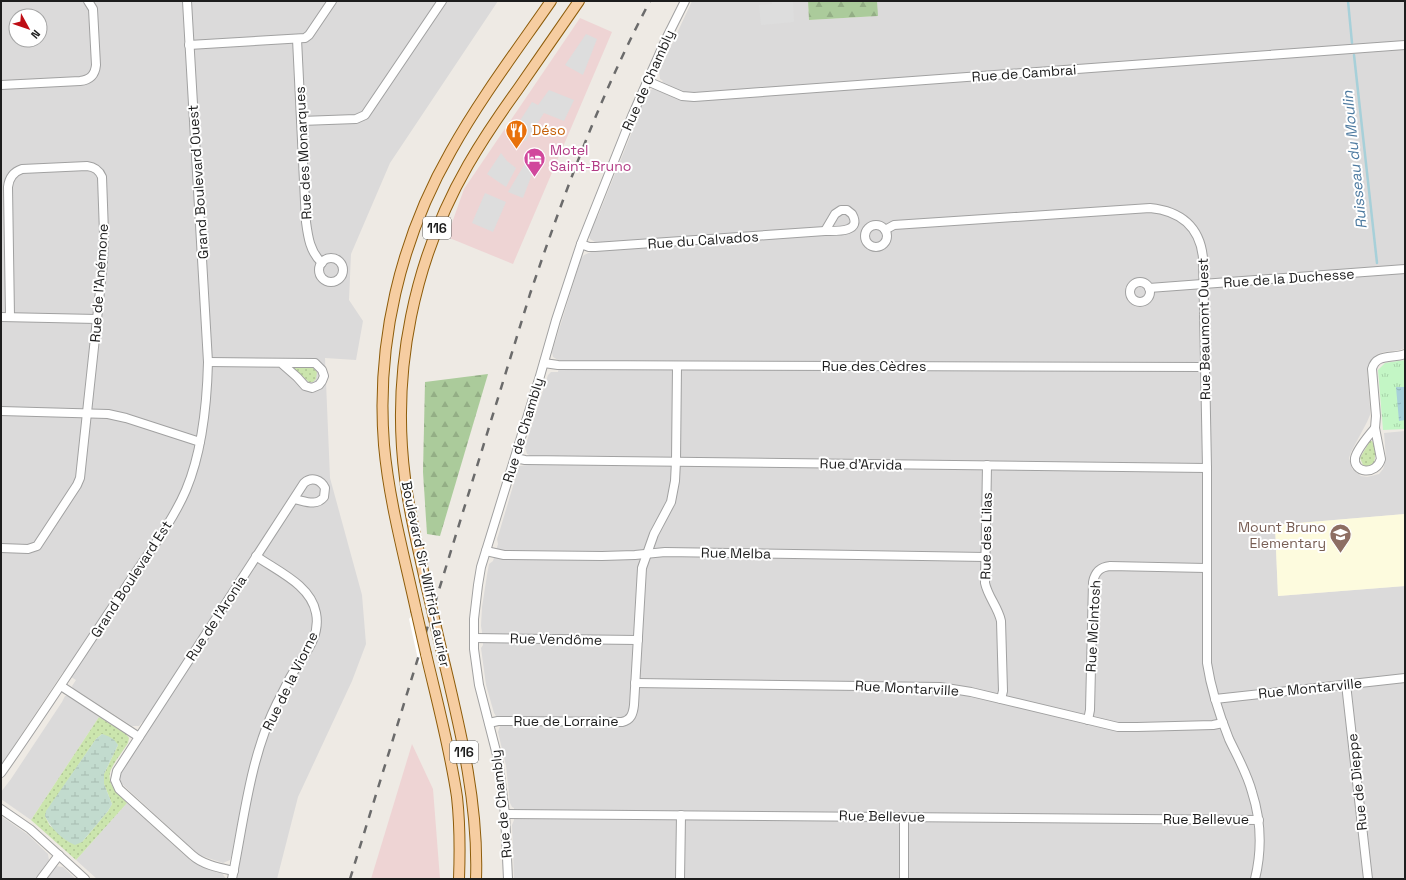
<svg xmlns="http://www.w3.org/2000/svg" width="1406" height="880" font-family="'Space Grotesk',sans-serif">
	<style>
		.residential { fill: #dbdada; fill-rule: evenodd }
		.commercial { fill: #eed4d4 }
		.education { fill: #fdfbde }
		.grass { fill: url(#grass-dots); fill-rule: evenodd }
		.forest { fill: url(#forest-firs) }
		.wetland { fill: url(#wetland-marsh) }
		.park { fill: url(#park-tufts) }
		.parking { fill: #ddd }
		.water { fill: url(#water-ripples) }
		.pier { fill: #fff }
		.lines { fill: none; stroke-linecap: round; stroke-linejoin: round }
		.stream { stroke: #a7d0d9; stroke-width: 2.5 }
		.minor-casing { stroke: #a1a1a1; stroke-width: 10 }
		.major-casing { stroke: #8d5c0a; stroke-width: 12 }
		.minor { stroke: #fff; stroke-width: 8 }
		.major { stroke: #f6cda1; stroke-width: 10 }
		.rail { stroke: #6b6b6b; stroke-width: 2.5; stroke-dasharray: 8 8; stroke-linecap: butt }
		.major-bridge-casing { stroke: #8d5c0a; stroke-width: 12; stroke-linecap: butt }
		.major-bridge { stroke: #f6cda1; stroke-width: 10 }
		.labels { text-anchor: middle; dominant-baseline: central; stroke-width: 4; stroke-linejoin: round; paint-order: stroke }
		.shield { fill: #fff; stroke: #616161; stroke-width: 1 }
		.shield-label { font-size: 13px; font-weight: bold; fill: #1d1d1d }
		.street-label { font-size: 14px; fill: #1d1d1d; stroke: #fff }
		.food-label { font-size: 14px; fill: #c56008; stroke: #fff; text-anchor: start }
		.hotel-label { font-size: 14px; fill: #b23c85; stroke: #fff; text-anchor: start }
		.education-label { font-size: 14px; fill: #785e54; stroke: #fff; text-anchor: end }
		.water-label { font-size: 15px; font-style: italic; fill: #4d7aa0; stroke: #fff }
	</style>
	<defs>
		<pattern id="grass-dots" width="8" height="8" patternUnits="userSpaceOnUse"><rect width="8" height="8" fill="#cbe5ad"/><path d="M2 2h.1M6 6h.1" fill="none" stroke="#aec494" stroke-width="1.8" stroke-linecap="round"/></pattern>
		<pattern id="forest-firs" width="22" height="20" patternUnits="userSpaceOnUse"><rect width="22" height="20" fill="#abcb9b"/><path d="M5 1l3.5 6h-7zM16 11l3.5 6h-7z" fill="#93ae85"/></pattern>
		<pattern id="wetland-marsh" width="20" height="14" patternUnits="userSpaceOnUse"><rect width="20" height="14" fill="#c2dbce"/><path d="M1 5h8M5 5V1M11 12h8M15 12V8" fill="none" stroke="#a6bcb0"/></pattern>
		<pattern id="park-tufts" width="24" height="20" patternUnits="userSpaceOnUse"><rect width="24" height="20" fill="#c3f6c5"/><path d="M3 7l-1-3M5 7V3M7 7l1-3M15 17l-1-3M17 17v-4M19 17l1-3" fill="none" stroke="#a7d2a9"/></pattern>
		<pattern id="water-ripples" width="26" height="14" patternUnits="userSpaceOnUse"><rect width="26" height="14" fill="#a7d0d9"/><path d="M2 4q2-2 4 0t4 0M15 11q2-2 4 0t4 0" fill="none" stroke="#8fb2ba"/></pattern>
	</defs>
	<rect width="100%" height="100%" fill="#eeeae4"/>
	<g class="residential">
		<path d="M1,1H498L390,163L351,254L349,300L363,321L356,360L325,358L330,478L362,595L366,644L352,681L298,797L277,879H237L241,856L232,854L230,860L223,863L199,855L123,785L119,779L121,773L150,728L142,722L139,726H132L73,688L72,686L76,680L63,672L1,765ZM16,16H40V40H16Z"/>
		<polygon points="692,1 808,1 809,20 877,16 877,1 1405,1 1405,348 1400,350 1384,352 1378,354 1371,360 1369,364 1367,371 1370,407 1370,415 1367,422 1351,452 1349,458 1352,469 1361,476 1367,477 1379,474 1383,469 1386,459 1384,433 1405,431 1405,514 1275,525 1278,596 1405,586 1405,879 514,879 512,825 514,820 514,808 512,807 510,803 506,766 498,732 500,726 500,716 496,716 494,713 486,685 481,648 483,645 482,632 481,626 482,607 487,575 489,564 493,561 498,544 497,539 499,533 519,466 527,465 529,455 527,454 525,447 548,375 551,372 558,372 560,361 553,357 552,352 581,259 584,255 591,252 595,242 590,239 589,234 594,219 598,216 636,122 635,118 645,95 648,91 653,89 664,93 667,85 662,82 663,81 660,79 659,72"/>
		<polygon points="65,696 68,696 99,717 31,820 1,799 1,792 11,779 62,702"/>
		<polygon points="127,803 191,861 222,873 226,879 97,879 76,860"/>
		<polygon points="1,816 27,834 48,854 49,860 35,879 1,879"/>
		<polygon points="56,866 63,867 76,879 47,879"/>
	</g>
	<g class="commercial">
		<polygon points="580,18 612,32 513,264 447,237 464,189"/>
		<polygon points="412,744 433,789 440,879 371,879"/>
	</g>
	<polygon class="education" points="1405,514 1405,586 1278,596 1275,525"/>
	<g class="grass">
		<polygon points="293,366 312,367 317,372 316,379 313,382 309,382 293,368"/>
		<path d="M1370,441H1372C1376,447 1376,458 1373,465L1366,467L1363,465L1360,458Z"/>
		<path d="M99,717L126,734L129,738L128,743C110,771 98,776 127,803L76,860L31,820ZM102,734L118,745L104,774V784L112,804L108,811L82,842L50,826L45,816L47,811L96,739Z"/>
	</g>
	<g class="forest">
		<polygon points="808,1 877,1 878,16 809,20"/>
		<polygon points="488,374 440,536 427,534 423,472 425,382"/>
	</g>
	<path class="wetland" d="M102,734C109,736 115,739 118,745L104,774V784L112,804L108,811L82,842L75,845C62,840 51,828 45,816L46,811L96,739Z"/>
	<polygon class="park" points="1405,360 1405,429 1383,430 1378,370 1385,363"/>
	<g class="parking">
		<polygon points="772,1 793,1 794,22 761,25 759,5 772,4"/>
		<polygon points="586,34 597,39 583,75 565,65"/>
		<polygon points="549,90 574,100 564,121 544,113 526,141 510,136 532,102 538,105"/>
		<polygon points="533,150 540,153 523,198 508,192"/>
		<polygon points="501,153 507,161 516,168 506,187 487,174"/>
		<polygon points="485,193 506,202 493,232 472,223"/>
	</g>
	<polygon class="water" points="1396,387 1405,387 1405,420 1399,421"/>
	<polygon class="pier" points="421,603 430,648 419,664 409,619"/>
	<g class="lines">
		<g class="stream">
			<polyline points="1348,1 1352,43"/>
			<polyline points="1354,55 1377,263"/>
		</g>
		<defs>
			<g id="minor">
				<path d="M297,39L306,222C308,237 310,252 322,263"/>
				<polyline points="189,45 305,38 309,35 332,1"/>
				<polyline points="647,81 682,96 694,97 1405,45"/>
				<path d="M1,85L80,81C90,80 95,75 96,65L93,9L88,1"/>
				<polyline points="301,121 356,119 365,115 442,1"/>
				<path d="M841,210H847L852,214C863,233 835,231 825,231L835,214Z"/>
				<circle cx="876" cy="236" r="11"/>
				<path d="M885,230L894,225L1150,208C1181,211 1200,227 1203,258L1207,468V663C1211,689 1219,714 1229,739C1237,756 1247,773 1252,792C1261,820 1262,850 1255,879"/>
				<polyline points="581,244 589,247 595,247 825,231"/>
				<circle cx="331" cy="270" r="12"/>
				<circle cx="1140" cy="292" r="10"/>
				<polyline points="1149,288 1405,269"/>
				<polyline points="1,317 97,319"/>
				<polyline points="208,362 315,363 322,370 324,376 322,381 319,385 312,388 305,386 297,377 281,363"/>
				<polyline points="544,363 558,365 1205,367"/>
				<polyline points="1,411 108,414 126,418 200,442"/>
				<path d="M1375,428L1381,459C1376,476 1353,473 1355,458C1357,449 1369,435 1375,428Z"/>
				<path d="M1375,428L1376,416L1372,369C1376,353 1393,359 1405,354"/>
				<polyline points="515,458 525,460 1207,468"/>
				<path d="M987,465L985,583C988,597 998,607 1001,621L1003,691L1001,699"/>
				<path d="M1,548L28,549L37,546L77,485L80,478L103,263L104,233L102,177C99,170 95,167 87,166L22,169C13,172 9,178 8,187L10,317"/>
				<polyline points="486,551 504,555 602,556 635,555 665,552 986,557"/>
				<polyline points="474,638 638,640"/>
				<polyline points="635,683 940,687 971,692 1118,727 1137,727 1213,725 1223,723"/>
				<polyline points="1346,684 1368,879"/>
				<polyline points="61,686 139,737"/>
				<polyline points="1215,699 1405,678"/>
				<path d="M1088,720L1090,710L1093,582C1095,572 1100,567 1110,566L1206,568"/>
				<path d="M489,723L498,721L622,722C631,720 633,714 634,705L642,568L654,534L671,502L675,481L676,461L677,366"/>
				<path d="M1,773C43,713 83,651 124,590C144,559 172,523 186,490C202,452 207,403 208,362L187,1"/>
				<polyline points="1,809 30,829 85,879"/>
				<polyline points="505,814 1259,820"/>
				<path d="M234,871C220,868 203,865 192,855L119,789L115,780L117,771L304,483C312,476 321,480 325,488L324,497C316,507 305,501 294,499"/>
				<polyline points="41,879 59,855"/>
				<path d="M232,879C244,820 250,757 277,703C282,694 286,685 291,676C303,656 321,638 316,613C311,585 277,571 256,556"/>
				<polyline points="508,879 505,814 498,759 479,685 474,649 474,619 478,585 481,567 540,376 556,320 581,244 632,116 666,39 685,1"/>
				<polyline points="680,879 681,815"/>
				<polyline points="904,879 904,817"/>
			</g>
			<g id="major">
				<path d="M425,580C418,547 409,513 405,478C391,371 414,259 468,165C483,139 500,114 518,89C538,60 559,30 579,1"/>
				<path d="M416,610C404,555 389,501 384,445C376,343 400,240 451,151C480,99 517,50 551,1"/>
				<path d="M436,627C455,710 479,793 476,879"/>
				<path d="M426,654C437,701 450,749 457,797C460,824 460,852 459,879"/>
			</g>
		</defs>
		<use href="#minor" class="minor-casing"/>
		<use href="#major" class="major-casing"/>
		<use href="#minor" class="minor"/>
		<use href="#major" class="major"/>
		<path class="rail" d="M350,879L530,294C564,194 600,95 650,1"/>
		<defs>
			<g id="major-bridge">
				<polyline points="425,580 436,627"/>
				<polyline points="416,610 426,654"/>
			</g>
		</defs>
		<use href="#major-bridge" class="major-bridge-casing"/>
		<use href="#major-bridge" class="major-bridge"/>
	</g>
	<defs>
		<symbol id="restaurant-pin" viewBox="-11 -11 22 30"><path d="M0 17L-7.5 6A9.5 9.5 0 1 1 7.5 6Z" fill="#e8710a" stroke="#fff"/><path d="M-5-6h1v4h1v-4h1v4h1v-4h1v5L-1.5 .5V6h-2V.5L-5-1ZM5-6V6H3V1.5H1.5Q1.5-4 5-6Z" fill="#fff"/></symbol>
		<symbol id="hotel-pin" viewBox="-11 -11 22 30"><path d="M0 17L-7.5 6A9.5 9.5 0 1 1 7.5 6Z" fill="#d1479c" stroke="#fff"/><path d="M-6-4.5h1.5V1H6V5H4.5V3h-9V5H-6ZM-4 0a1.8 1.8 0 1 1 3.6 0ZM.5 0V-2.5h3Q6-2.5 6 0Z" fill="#fff"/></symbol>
		<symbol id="school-pin" viewBox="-11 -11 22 30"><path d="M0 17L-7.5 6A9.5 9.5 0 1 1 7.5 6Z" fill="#8d6e63" stroke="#fff"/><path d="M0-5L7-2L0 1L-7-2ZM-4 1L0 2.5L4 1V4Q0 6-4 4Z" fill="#fff"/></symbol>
	</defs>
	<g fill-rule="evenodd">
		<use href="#restaurant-pin" x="504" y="118" width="25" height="34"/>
		<use href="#hotel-pin" x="522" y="146" width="25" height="34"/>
		<use href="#school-pin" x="1328" y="522" width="25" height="34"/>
	</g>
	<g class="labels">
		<g class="shield">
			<rect x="423" y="217" width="28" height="22" rx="3"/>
			<rect x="450" y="741" width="28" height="22" rx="3"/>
		</g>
		<g class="shield-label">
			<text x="437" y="228">116</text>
			<text x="464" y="752">116</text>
		</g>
		<g class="street-label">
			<text transform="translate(1024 73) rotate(-4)">Rue de Cambrai</text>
			<text transform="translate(648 80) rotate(-66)">Rue de Chambly</text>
			<text transform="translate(303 153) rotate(-93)">Rue des Monarques</text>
			<text transform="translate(198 182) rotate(-94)">Grand Boulevard Ouest</text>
			<text transform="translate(703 240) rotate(-4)">Rue du Calvados</text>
			<text transform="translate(1289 278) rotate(-4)">Rue de la Duchesse</text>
			<text transform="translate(99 283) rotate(-86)">Rue de l'Anémone</text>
			<text transform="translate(1204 329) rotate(-91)">Rue Beaumont Ouest</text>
			<text x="874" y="366">Rue des Cèdres</text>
			<text transform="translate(523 430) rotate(-73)">Rue de Chambly</text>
			<text transform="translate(861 464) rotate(1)">Rue d'Arvida</text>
			<text transform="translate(986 536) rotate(-89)">Rue des Lilas</text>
			<text transform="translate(736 553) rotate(1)">Rue Melba</text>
			<text transform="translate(426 574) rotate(78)">Boulevard Sir-Wilfrid-Laurier</text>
			<text transform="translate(131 579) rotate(-57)">Grand Boulevard Est</text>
			<text transform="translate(216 618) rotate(-57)">Rue de l'Aronia</text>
			<text transform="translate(1093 626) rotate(-87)">Rue McIntosh</text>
			<text transform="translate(556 639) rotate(1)">Rue Vendôme</text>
			<text transform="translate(290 681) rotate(-64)">Rue de la Viorne</text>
			<text transform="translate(907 688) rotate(3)">Rue Montarville</text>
			<text transform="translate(1310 688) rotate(-6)">Rue Montarville</text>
			<text x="566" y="721">Rue de Lorraine</text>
			<text transform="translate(1357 782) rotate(-96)">Rue de Dieppe</text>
			<text transform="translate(501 804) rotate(-96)">Rue de Chambly</text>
			<text transform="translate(882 816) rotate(1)">Rue Bellevue</text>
			<text x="1206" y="819">Rue Bellevue</text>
		</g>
		<g class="food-label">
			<text x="532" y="130">Déso</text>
		</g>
		<g class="hotel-label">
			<text x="550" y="150">Motel<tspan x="550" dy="16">Saint-Bruno</tspan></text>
		</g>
		<g class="education-label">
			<text x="1326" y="527">Mount Bruno<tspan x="1326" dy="16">Elementary</tspan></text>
		</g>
		<g class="water-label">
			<text transform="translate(1354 160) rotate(-96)">Ruisseau du Moulin</text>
		</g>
	</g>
	<rect width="1406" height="880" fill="none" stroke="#1d1d1d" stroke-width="4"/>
	<g transform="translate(28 28) rotate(130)"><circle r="19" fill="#ffffff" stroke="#a5a5a5"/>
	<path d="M0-3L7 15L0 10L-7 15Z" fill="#be0d14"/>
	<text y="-6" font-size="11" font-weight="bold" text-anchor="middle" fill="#1d1d1d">N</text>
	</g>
</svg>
